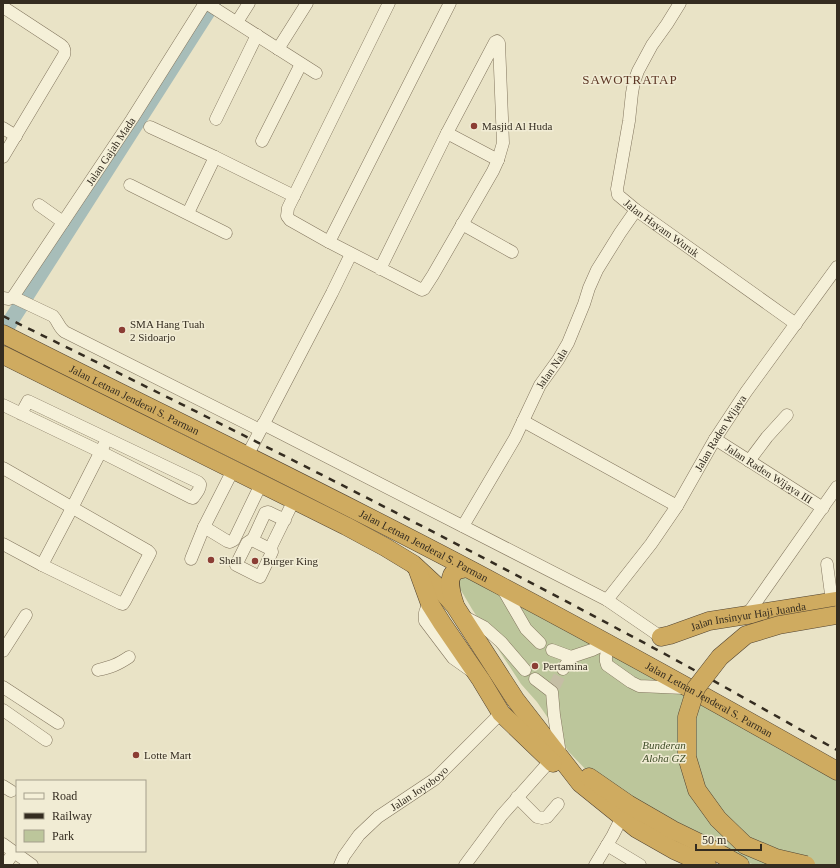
<svg xmlns="http://www.w3.org/2000/svg" width="840" height="868" font-family="'Times New Roman',serif">
	<style>
		.green { fill: #bcc69b }
		.lines { fill: none; stroke-linecap: round; stroke-linejoin: round }
		.river { stroke: #a7bdb9; stroke-width: 16 }
		.minor-tunnel { stroke: #c5bea5; stroke-width: 12; stroke-dasharray: 12 6; stroke-linecap: butt }
		.minor-casing { stroke: #82755e; stroke-width: 13 }
		.highway-casing { stroke: #514331; stroke-width: 19 }
		.minor { stroke: #f5f0d8; stroke-width: 12 }
		.highway { stroke: #cfab60; stroke-width: 18 }
		.rail { stroke: #342c20; stroke-width: 2.5; stroke-dasharray: 7 7; stroke-linecap: butt }
		.highway-bridge-casing { stroke: #514331; stroke-width: 19; stroke-linecap: butt }
		.highway-bridge { stroke: #cfab60; stroke-width: 18 }
		.poi-dot { fill: #8b3d34; stroke: #f1ecd4; stroke-width: 1.5 }
		.labels { text-anchor: middle; dominant-baseline: central; stroke-width: 3; stroke-linejoin: round; paint-order: stroke }
		.poi-label { font-size: 11px; fill: #342c20; stroke: #f1ecd4; text-anchor: start }
		.street-label { font-size: 11px; fill: #342c20; stroke: #f1ecd4 }
		.park-label { font-size: 11px; font-style: italic; fill: #404e29; stroke: #f1ecd4 }
		.quarter-label { font-size: 13px; letter-spacing: 1px; fill: #5c3624; stroke: #f1ecd4 }
	</style>
	<rect width="100%" height="100%" fill="#e9e3c6"/>
	<polygon class="green" points="466,576 837,777 837,865 756,865 745,862 591,775 568,751 555,728 537,702 521,684 472,609 459,587 459,583 461,578"/>
	<g class="lines">
		<g class="river">
			<polyline points="26,296 213,3"/>
			<polyline points="3,333 21,305"/>
		</g>
		<polyline class="minor-tunnel" points="554,687 563,669"/>
		<defs>
			<g id="minor">
				<polyline points="206,3 316,73"/>
				<path id="s1" d="M680,3L667,24L652,45L638,71L634,82L632,93L629,121L617,189L618,195L636,210L796,324"/>
				<path d="M3,7L61,45C65,48 65,51 64,55L3,157"/>
				<polyline points="237,22 249,3"/>
				<polyline points="278,49 307,3"/>
				<polyline points="216,119 257,35"/>
				<polyline points="150,127 215,157 294,196"/>
				<polyline points="3,128 16,136"/>
				<polyline points="447,133 498,160"/>
				<polyline points="262,141 301,64"/>
				<polyline points="130,185 226,233"/>
				<polyline points="39,205 63,222"/>
				<polyline points="188,213 215,157"/>
				<polyline points="462,224 512,252"/>
				<polyline points="329,242 450,3"/>
				<polyline points="380,269 447,133 495,42 497,41 499,43 503,143 498,160 493,171 433,275 424,289 422,290 329,242 290,220 287,216 288,208 389,3"/>
				<path d="M13,297L53,316C58,321 59,328 65,332L260,430"/>
				<path id="s2" d="M3,298L9,299L13,297L132,119L205,3"/>
				<path d="M3,405L101,452L190,497L193,498C196,494 201,488 200,484L198,482L28,401L21,414"/>
				<polyline points="523,421 677,506"/>
				<polyline points="263,424 607,600 661,637"/>
				<path id="s3" d="M715,439L823,508"/>
				<polyline points="247,456 332,293 351,254"/>
				<polyline points="749,461 767,437 787,415"/>
				<polyline points="3,468 148,551 150,553 149,555 125,601 123,604 120,603 42,565 3,544"/>
				<polyline points="233,470 204,527 227,541 230,542 234,540 261,484"/>
				<polyline points="285,520 268,512 265,513 253,539 254,541 268,548 271,547 294,500"/>
				<path id="s4" d="M463,526L515,438L540,385L558,360L568,343L584,304L589,288L597,270L620,233L636,210"/>
				<polyline points="253,539 247,543 236,565 260,577 272,552 271,547"/>
				<polyline points="191,559 204,527"/>
				<polyline points="827,564 832,602"/>
				<polyline points="42,565 72,508 104,445"/>
				<polyline points="501,586 526,629 540,643"/>
				<path id="s5" d="M607,600L651,544L677,506L715,439L746,392L837,267"/>
				<path d="M430,604C425,610 424,613 425,621L453,658L470,670"/>
				<polyline points="747,615 837,487"/>
				<polyline points="463,616 484,627 501,642 525,670"/>
				<path d="M609,644C607,652 604,658 607,665L631,682L639,686L684,688"/>
				<polyline points="552,650 571,657 592,650 607,643"/>
				<polyline points="3,651 26,615"/>
				<polyline points="563,669 571,657"/>
				<path d="M98,670C111,667 117,665 129,657"/>
				<polyline points="535,679 552,692 554,715 560,754"/>
				<polyline points="3,687 58,723"/>
				<polyline points="3,710 46,740"/>
				<polyline points="3,786 11,791"/>
				<polyline points="517,797 537,817 542,818 547,817 558,804"/>
				<polyline points="3,844 32,865"/>
				<polyline points="607,845 640,865"/>
				<polyline points="5,865 14,852"/>
				<path id="s6" d="M340,865L344,856L359,835L378,817L435,779L501,713"/>
				<polyline points="465,865 502,815 550,761"/>
				<polyline points="595,865 613,835 622,817"/>
			</g>
			<g id="highway">
				<path id="s7" d="M3,334C169,418 337,498 501,586C614,646 726,708 837,771"/>
				<polyline points="3,355 346,526 385,547 413,564 440,589 455,606 515,699 580,783 637,829 674,850 707,865"/>
				<polyline points="418,571 430,604 442,623 481,680 501,713 553,763"/>
				<path d="M455,605C452,596 446,577 456,571C459,569 463,569 466,568"/>
				<path id="s8" d="M661,637L670,635L709,621L837,601"/>
				<polyline points="589,777 628,804 673,830 708,847 740,865"/>
			</g>
		</defs>
		<use href="#minor" class="minor-casing"/>
		<use href="#highway" class="highway-casing"/>
		<use href="#minor" class="minor"/>
		<use href="#highway" class="highway"/>
		<path class="rail" d="M3,316C215,420 426,526 635,638C703,674 770,713 837,750"/>
		<defs>
			<polyline id="highway-bridge" points="806,865 776,858 745,845 718,819 697,790 687,757 687,717 696,688 720,657 746,635 779,625 837,615"/>
		</defs>
		<use href="#highway-bridge" class="highway-bridge-casing"/>
		<use href="#highway-bridge" class="highway-bridge"/>
	</g>
	<g class="poi-dot">
		<circle cx="474" cy="126" r="4"/>
		<circle cx="122" cy="330" r="4"/>
		<circle cx="211" cy="560" r="4"/>
		<circle cx="255" cy="561" r="4"/>
		<circle cx="535" cy="666" r="4"/>
		<circle cx="136" cy="755" r="4"/>
	</g>
	<g class="labels">
		<g class="poi-label">
			<text x="482" y="126">Masjid Al Huda</text>
			<text x="130" y="324">SMA Hang Tuah<tspan x="130" dy="13">2 Sidoarjo</tspan></text>
			<text x="219" y="560">Shell</text>
			<text x="263" y="561">Burger King</text>
			<text x="543" y="666">Pertamina</text>
			<text x="144" y="755">Lotte Mart</text>
		</g>
		<g class="street-label">
			<text stroke="none"><textPath href="#s2" startOffset="186">Jalan Gajah Mada</textPath></text>
			<text stroke="none"><textPath href="#s1" startOffset="261">Jalan Hayam Wuruk</textPath></text>
			<text stroke="none"><textPath href="#s4" startOffset="181">Jalan Nala</textPath></text>
			<text stroke="none"><textPath href="#s7" startOffset="147">Jalan Letnan Jenderal S. Parman</textPath></text>
			<text stroke="none"><textPath href="#s5" startOffset="202">Jalan Raden Wijaya</textPath></text>
			<text stroke="none"><textPath href="#s3" startOffset="64">Jalan Raden Wijaya III</textPath></text>
			<text stroke="none"><textPath href="#s7" startOffset="471">Jalan Letnan Jenderal S. Parman</textPath></text>
			<text stroke="none"><textPath href="#s8" startOffset="90">Jalan Insinyur Haji Juanda</textPath></text>
			<text stroke="none"><textPath href="#s7" startOffset="795">Jalan Letnan Jenderal S. Parman</textPath></text>
			<text stroke="none"><textPath href="#s6" startOffset="112">Jalan Joyoboyo</textPath></text>
		</g>
		<g class="park-label">
			<text x="664" y="745">Bunderan<tspan x="664" dy="13">Aloha GZ</tspan></text>
		</g>
		<g class="quarter-label">
			<text x="630" y="79">SAWOTRATAP</text>
		</g>
	</g>
	<rect width="840" height="868" fill="none" stroke="#342c20" stroke-width="8"/>
	<rect x="16" y="780" width="130" height="72" fill="#f1ecd4" stroke="#a59f8c"/>
	<rect x="24" y="793" width="20" height="6" fill="#f5f0d8" stroke="#a59f8c"/>
	<text x="52" y="800" font-size="12" fill="#342c20">Road</text>
	<rect x="24" y="813" width="20" height="6" fill="#342c20" stroke="#a59f8c"/>
	<text x="52" y="820" font-size="12" fill="#342c20">Railway</text>
	<rect x="24" y="830" width="20" height="12" fill="#bcc69b" stroke="#a59f8c"/>
	<text x="52" y="840" font-size="12" fill="#342c20">Park</text>
	<path d="M696 844v6h65v-6" fill="none" stroke="#342c20" stroke-width="2"/>
	<text x="702" y="844" font-size="12" fill="#342c20" stroke="#f1ecd4" stroke-width="3" paint-order="stroke">50 m</text>
</svg>
